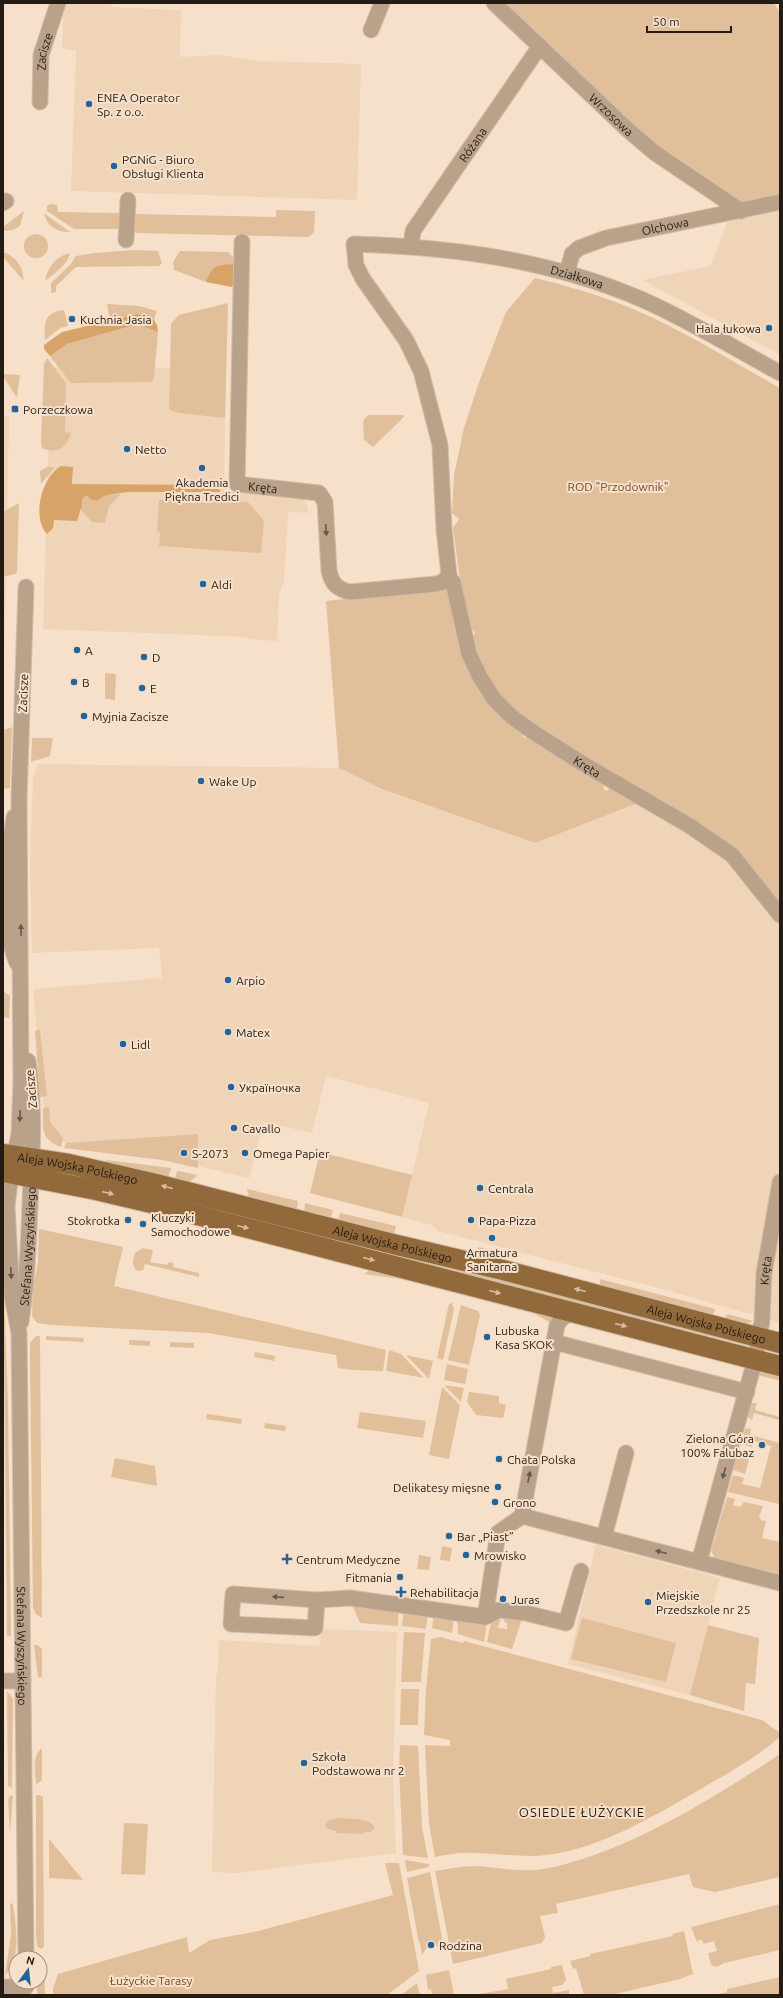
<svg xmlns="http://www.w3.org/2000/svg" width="783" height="1998" font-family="Ubuntu,sans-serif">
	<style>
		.built { fill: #f0d4b8 }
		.green { fill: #e1bf9a }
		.forest { fill: #d7a369 }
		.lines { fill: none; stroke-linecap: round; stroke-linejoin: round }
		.minor-casing { stroke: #d0bda9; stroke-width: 17 }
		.major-casing { stroke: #d0bda9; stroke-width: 22 }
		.minor { stroke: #b9a289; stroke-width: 15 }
		.major { stroke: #92693a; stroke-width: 20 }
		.oneway { fill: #675849 }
		.oneway2 { fill: #d8bc9f }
		.poi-dot { fill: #24639a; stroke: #f6e0ca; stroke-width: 1.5 }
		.labels { text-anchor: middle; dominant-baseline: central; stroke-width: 4; stroke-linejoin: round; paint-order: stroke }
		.street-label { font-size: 12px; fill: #241c14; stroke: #f6e0ca }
		.poi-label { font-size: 12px; fill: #241c14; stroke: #f6e0ca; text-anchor: start }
		.park-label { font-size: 12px; fill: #6f4b20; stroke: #f6e0ca }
		.neighbourhood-label { font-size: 13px; letter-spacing: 1px; fill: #241c14; stroke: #f6e0ca }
	</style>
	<rect width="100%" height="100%" fill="#f6e0ca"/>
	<g class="built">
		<polygon points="68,3 111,3 112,7 181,10 180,57 218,55 261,61 361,64 357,200 71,191 76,51 62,48 63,16"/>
		<polygon points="780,206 780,355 643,280 711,266 728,220"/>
		<polygon points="51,367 226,368 224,491 302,497 308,508 308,513 293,512 289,512 288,516 284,580 279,596 277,641 247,639 247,637 43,629"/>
		<polygon points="3,415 9,416 3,717"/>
		<polygon points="37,764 339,768 382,789 535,843 649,799 698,827 780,913 780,1323 673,1292 438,1231 432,1225 402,1217 429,1103 326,1076 312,1133 264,1122 249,1178 198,1166 198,1134 66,1143 46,1132 33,989 162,978 159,948 32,953 30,863 33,780"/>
		<polygon points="596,1545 623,1552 623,1554 625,1555 626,1553 720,1578 690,1695 568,1664"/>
		<polygon points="321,1629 397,1632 393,1779 396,1853 238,1873 212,1872 216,1675 218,1672 219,1640 320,1646"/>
	</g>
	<g class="green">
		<polygon points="502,3 774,3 780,13 780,207 728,220 719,195 674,163"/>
		<polygon points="50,204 57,205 58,212 120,213 120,229 74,229 47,211 47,206"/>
		<polygon points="276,210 315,211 314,232 308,237 137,233 132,229 134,214 276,217"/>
		<polygon points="24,211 20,226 13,230 3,231 3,227"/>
		<path d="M44,213L70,232C57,233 46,225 44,213Z"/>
		<circle cx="36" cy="246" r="12"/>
		<polygon points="135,250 158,251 162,263 159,266 76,267 56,286 56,292 51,293 51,283 70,265 76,256 94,253"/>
		<path d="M180,251L228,252L234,258L233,264C216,265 212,265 206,282L174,270L173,262Z"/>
		<path d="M3,252C14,255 25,268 23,280L3,257Z"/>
		<path d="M70,253C68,264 54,274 45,281C47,268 56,256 70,253Z"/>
		<path d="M535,278C567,286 601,295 633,309C684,331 732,361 780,388V907L756,874L535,730L498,696L476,658L472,640L475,632L469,627L461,587L453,528L459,519L452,513L454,475L464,428L478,385L506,312Z"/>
		<polygon points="228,303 225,418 179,413 169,410 171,324 179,315"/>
		<polygon points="107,304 139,306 157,311 154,320 137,314 110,320"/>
		<path d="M64,310L68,326L60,328L45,340C44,323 44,312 64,310Z"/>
		<polygon points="138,324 158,332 154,378 151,382 71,383 50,356 67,344"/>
		<path d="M47,358L66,383L65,432L71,433C67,447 58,455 42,448L41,442L44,364Z"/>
		<polygon points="3,374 20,375 17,398 3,376"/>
		<polygon points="368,415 403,415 404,417 373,447 364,440 363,421"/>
		<polygon points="47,467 54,467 54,468 41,484 40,471"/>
		<polygon points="121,494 109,506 105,523 92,522 81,510 82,499 86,495 98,500 106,495"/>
		<polygon points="159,500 188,500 205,503 222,501 248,502 264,521 261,553 159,546 160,532 157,531"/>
		<polygon points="19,503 17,572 15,574 3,577 3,512"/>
		<polygon points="451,588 458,626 524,738 530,738 602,782 605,791 613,787 638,803 535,843 382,789 339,768 326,601"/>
		<polygon points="105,673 116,674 115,700 105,699"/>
		<polygon points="12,727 10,788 3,789 3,730"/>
		<polygon points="32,738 53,738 50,756 31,762"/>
		<polygon points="3,991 10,996 9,1018 3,1017"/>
		<polygon points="40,1030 47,1096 40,1097 35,1032 36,1030"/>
		<path d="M49,1107L50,1122L63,1138L61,1147C40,1139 43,1128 43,1108Z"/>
		<polygon points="198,1134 198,1168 162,1160 64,1148 66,1143"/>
		<polygon points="320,1152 412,1175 402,1217 310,1193"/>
		<polygon points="106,1160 171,1168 168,1178 105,1163"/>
		<polygon points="177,1171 198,1175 188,1183 175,1179"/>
		<polygon points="247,1189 298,1201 297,1208 294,1210 259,1201 249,1197"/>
		<polygon points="305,1203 333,1210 330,1220 304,1213"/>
		<polygon points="340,1213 396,1226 394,1233 383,1233 338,1222"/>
		<polygon points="39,1229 123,1247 114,1286 386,1350 383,1371 354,1370 338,1368 336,1355 208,1333 51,1325 37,1323 32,1316 33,1286 38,1263"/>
		<polygon points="478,1247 500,1253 497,1262 475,1254"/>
		<path d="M143,1248L153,1250L150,1262L167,1265L169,1262L173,1263V1267L199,1273V1277L145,1264L143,1270L138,1271C131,1266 133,1261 135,1253Z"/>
		<polygon points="376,1252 435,1265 473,1270 710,1331 708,1336 642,1319 617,1318"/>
		<polygon points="3,1262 8,1405 11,1637 7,1635"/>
		<polygon points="372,1269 553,1316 551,1323 529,1311 416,1281 364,1274"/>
		<polygon points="600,1279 715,1309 712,1319 600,1286"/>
		<polygon points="452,1303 454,1309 443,1360 437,1358 449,1304"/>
		<polygon points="461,1305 478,1311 480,1315 469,1365 448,1360"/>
		<polygon points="727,1314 753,1321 742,1326 724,1322"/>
		<polygon points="36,1336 40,1336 42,1618 36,1614 33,1608 30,1356 30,1343"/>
		<polygon points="46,1336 84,1338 83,1342 46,1340"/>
		<polygon points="129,1340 150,1341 150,1346 129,1345"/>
		<polygon points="170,1342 194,1343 194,1348 170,1347"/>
		<polygon points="389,1350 401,1354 424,1378 386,1371"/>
		<polygon points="255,1352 275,1356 274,1361 254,1357"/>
		<polygon points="406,1355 433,1361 429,1379 428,1378"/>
		<polygon points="447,1364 468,1369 465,1384 444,1380"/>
		<polygon points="763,1371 780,1373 780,1381 757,1375"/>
		<polygon points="444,1385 464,1388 461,1402"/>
		<polygon points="442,1387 460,1405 449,1459 429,1455"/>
		<polygon points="469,1392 499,1396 499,1403 506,1405 503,1418 476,1415 467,1402"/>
		<polygon points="753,1403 757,1403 755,1410 780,1417 780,1420 754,1413 752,1420 747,1416 749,1404"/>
		<polygon points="360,1412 426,1421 423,1438 357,1428"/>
		<polygon points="207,1414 242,1419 241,1424 206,1419"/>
		<polygon points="265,1423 286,1426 285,1431 264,1428"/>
		<polygon points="751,1428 750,1435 780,1443 779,1504 728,1492 733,1475 744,1478 742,1484 760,1488 771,1446 754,1441 752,1447 741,1444 745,1429"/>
		<polygon points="738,1449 751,1452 745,1474 733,1470"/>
		<polygon points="115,1458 155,1466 157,1486 111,1477"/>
		<polygon points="727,1497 735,1499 733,1505 740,1507 744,1502 763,1506 759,1517 761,1520 766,1521 762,1538 780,1542 780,1574 715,1558 711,1551 715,1538 717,1537 715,1537"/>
		<polygon points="442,1546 452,1548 450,1561 440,1560"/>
		<polygon points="419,1555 431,1557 429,1570 417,1569"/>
		<polygon points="351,1602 399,1609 398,1626 360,1623"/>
		<polygon points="404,1610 428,1614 426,1629 402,1626"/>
		<polygon points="434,1614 454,1617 452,1633 432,1628"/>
		<polygon points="501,1617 498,1628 507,1629 507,1623 504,1622 505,1617 522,1619 512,1649 487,1642 491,1622"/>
		<polygon points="457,1618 487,1623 484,1642 458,1634"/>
		<polygon points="582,1618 676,1643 666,1682 571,1659"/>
		<polygon points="708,1625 759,1638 755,1684 746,1683 744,1711 690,1695"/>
		<polygon points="404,1632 425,1633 421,1682 401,1682"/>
		<path d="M440,1637L463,1643L464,1641L762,1720L780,1733V1737C757,1757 730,1772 704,1787C660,1813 598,1850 546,1855C521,1858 496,1853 471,1853C459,1852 446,1855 435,1857L429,1824L425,1745L450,1746V1740L424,1735L426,1689L431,1639Z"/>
		<polygon points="34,1645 37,1645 42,1649 42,1677 38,1677"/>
		<polygon points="401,1689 419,1689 418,1725 400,1725"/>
		<polygon points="7,1691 13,1699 12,1788 8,1786"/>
		<polygon points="400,1745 418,1746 422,1827 428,1858 403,1855 399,1768"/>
		<path d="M42,1748V1780L36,1785C36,1774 31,1756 42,1748Z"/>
		<path d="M780,1754V1877L715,1892L693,1887L689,1874L556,1904L558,1913L540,1916L545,1937L542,1943L453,1964L435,1871C448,1869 461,1866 474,1866C497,1867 521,1873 544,1869C622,1855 714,1798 780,1754Z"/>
		<polygon points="10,1795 13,1796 10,1834 8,1800"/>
		<polygon points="36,1795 40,1795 43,1797 44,1947 41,1949 37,1946 36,1934"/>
		<path d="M337,1818C348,1819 371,1817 375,1828L371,1832H364V1834L336,1833V1831L328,1829L325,1825L329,1820Z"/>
		<polygon points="124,1823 148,1824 145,1875 121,1874"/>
		<polygon points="49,1839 83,1880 49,1878"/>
		<polygon points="405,1860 429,1864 429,1867 407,1872"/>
		<polygon points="385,1863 399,1863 419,1971 387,1995 53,1995 53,1989 58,1974 187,1937 189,1953 210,1940 258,1931 393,1895"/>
		<path d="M430,1872L444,1950C431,1942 430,1942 422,1955L420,1943L440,1939L419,1943L407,1878Z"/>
		<path d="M10,1903L13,1904C16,1926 22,1958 5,1975L11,1935Z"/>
		<polygon points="780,1904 780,1950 724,1963 717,1967 711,1965 708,1953 717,1951 714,1941 704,1944 701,1939 697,1942 691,1927"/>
		<polygon points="684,1931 693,1974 680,1979 611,1995 584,1995 576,1968 573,1969 570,1961 590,1956 590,1954 673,1936 672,1934"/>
		<polygon points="44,1958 45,1995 37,1995 37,1982 40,1982 40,1959"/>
		<polygon points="562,1965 566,1980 562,1985 552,1987 553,1993 569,1990 569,1995 474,1995 508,1989 506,1979 551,1969 551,1967"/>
		<polygon points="449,1970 454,1995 430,1995 432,1994 431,1989 428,1990 426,1975"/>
		<polygon points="780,1977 780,1995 713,1995 727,1992 727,1989"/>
		<polygon points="417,1983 420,1995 401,1995"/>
	</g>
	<g class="forest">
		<path d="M233,264L235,283L232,287L206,282C212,265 216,265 233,264Z"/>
		<path d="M137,314C151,318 157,317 158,332L138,324L67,344L50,356L44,349V345L62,332Z"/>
		<path d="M61,466L73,467L72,484L219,485L220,492H128L106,495L98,500H92L86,495L82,499V505L77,521L54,520L53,528L47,534C31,517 42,477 61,466Z"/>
	</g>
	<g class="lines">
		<defs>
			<g id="minor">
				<path id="s1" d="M494,3L628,130L655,153L741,211"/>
				<polyline points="371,30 382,3"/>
				<path id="s2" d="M40,102L41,55L58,3"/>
				<polyline points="3,203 6,201"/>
				<polyline points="126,240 128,200"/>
				<path id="s3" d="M242,242L237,484L319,493L325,502L329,571C332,584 337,589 350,592L436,584L443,582L449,575L444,529L440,445L421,371L406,340L363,279L356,265L354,244C453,247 550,260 641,299C689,320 734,348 780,373"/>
				<path id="s4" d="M411,245L413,231L540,46"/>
				<path id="s5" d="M567,273L572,254L579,248L606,238L780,202"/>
				<path id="s6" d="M447,578L453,582L469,654L480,677L494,699L512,717L533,732L585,765L690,826L732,855L780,915"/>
				<path id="s7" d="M26,587L19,799L21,1082L19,1134L11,1174L7,1206L12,1296L19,1333L26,1958"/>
				<path d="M14,817C8,854 1,928 17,963"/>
				<path id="s8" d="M21,1322C28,1275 29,1227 31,1179C33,1140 34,1101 28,1061"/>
				<polyline points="554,1342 747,1392"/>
				<polyline points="522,1516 780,1583"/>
				<polyline points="522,1516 557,1325 562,1318 572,1313"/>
				<polyline points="604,1537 626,1453"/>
				<path id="s9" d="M699,1562L755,1360L762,1321L764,1273L780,1182"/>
				<polyline points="317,1600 315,1628 231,1624 233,1594 317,1600 350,1598 485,1617 499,1610 526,1613 566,1623 581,1571"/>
				<polyline points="485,1617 498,1533 522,1516"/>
				<polyline points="3,1681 23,1681"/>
				<polyline points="3,1987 26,1987"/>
			</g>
			<g id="major">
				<path id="s10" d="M3,1154L69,1164L152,1183L397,1245L503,1270L780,1343"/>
				<polyline points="3,1172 96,1190 151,1203 780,1366"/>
			</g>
		</defs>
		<use href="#minor" class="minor-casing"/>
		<use href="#major" class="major-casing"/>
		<use href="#minor" class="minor"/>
		<use href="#major" class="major"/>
	</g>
	<defs><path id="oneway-solid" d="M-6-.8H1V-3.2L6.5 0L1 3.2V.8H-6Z"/></defs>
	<g class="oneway">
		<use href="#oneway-solid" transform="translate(326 530) rotate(87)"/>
		<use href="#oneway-solid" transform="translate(21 930) rotate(-91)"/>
		<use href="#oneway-solid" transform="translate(20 1116) rotate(92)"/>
		<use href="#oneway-solid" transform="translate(11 1273) rotate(87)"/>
		<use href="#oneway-solid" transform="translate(724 1473) rotate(106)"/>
		<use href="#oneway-solid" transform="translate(529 1477) rotate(-79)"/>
		<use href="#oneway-solid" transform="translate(661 1552) rotate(-165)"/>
		<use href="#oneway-solid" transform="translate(278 1597) rotate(-176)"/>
	</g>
	<g class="oneway2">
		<use href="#oneway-solid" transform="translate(167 1187) rotate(-165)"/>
		<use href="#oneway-solid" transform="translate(108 1193) rotate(13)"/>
		<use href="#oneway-solid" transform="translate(243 1227) rotate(14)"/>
		<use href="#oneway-solid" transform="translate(369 1259) rotate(15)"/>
		<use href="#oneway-solid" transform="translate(580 1290) rotate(-165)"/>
		<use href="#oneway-solid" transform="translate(495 1292) rotate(15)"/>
		<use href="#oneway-solid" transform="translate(621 1325) rotate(15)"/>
	</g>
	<g class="poi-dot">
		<circle cx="89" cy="104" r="4"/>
		<circle cx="114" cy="166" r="4"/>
		<circle cx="72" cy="319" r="4"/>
		<circle cx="769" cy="328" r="4"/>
		<rect x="11" y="405" width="8" height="8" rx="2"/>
		<circle cx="127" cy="449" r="4"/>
		<circle cx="202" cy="468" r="4"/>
		<circle cx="203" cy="584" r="4"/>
		<circle cx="77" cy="650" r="4"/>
		<circle cx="144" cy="657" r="4"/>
		<circle cx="74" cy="682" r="4"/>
		<circle cx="142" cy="688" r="4"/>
		<circle cx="84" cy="716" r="4"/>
		<circle cx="201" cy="781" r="4"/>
		<circle cx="228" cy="980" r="4"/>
		<circle cx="228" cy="1032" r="4"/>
		<circle cx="123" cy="1044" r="4"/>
		<circle cx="231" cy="1087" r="4"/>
		<circle cx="234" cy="1128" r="4"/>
		<circle cx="184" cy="1153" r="4"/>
		<circle cx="245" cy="1153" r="4"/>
		<circle cx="480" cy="1188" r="4"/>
		<circle cx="128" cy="1220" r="4"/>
		<circle cx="471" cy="1220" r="4"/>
		<circle cx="143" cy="1224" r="4"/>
		<circle cx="492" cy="1238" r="4"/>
		<circle cx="487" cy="1337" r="4"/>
		<circle cx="762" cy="1445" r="4"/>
		<circle cx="499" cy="1459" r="4"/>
		<circle cx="498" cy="1487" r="4"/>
		<circle cx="495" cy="1502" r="4"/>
		<circle cx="449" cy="1536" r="4"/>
		<circle cx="466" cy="1555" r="4"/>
		<path d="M285 1553h4v4h4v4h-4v4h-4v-4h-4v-4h4z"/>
		<circle cx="400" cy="1577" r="4"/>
		<path d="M399 1586h4v4h4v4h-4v4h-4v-4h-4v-4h4z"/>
		<circle cx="503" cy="1599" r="4"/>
		<circle cx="648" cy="1602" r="4"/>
		<circle cx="304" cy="1763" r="4"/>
		<circle cx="431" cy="1945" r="4"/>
	</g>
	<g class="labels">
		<g class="street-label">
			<text stroke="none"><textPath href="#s2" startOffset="51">Zacisze</textPath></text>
			<text stroke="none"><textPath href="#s1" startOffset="162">Wrzosowa</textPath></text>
			<text stroke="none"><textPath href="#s4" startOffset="119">Różana</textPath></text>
			<text stroke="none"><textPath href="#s5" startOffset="118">Olchowa</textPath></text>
			<text stroke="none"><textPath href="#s3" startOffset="1118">Działkowa</textPath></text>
			<text stroke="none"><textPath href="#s3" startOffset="268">Kręta</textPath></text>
			<text transform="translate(23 693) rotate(-88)">Zacisze</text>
			<text stroke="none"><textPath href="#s6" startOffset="248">Kręta</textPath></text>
			<text transform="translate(31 1089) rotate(-95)">Zacisze</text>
			<text stroke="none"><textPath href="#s10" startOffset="76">Aleja Wojska Polskiego</textPath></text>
			<text stroke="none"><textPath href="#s10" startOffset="400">Aleja Wojska Polskiego</textPath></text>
			<text stroke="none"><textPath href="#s8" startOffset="76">Stefana Wyszyńskiego</textPath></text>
			<text stroke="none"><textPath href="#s9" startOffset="300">Kręta</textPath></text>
			<text stroke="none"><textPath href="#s10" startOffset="724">Aleja Wojska Polskiego</textPath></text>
			<text stroke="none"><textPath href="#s7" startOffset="1061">Stefana Wyszyńskiego</textPath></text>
		</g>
		<g class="poi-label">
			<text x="97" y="97">ENEA Operator<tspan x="97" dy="14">Sp. z o.o.</tspan></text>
			<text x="122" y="159">PGNiG - Biuro<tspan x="122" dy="14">Obsługi Klienta</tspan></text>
			<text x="80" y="319">Kuchnia Jasia</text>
			<text x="761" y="328" text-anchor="end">Hala łukowa</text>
			<text x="23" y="409">Porzeczkowa</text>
			<text x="135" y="449">Netto</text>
			<text x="202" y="482" text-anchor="middle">Akademia<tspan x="202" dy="14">Piękna Tredici</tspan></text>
			<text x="211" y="584">Aldi</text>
			<text x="85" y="650">A</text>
			<text x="152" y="657">D</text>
			<text x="82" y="682">B</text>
			<text x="150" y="688">E</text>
			<text x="92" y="716">Myjnia Zacisze</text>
			<text x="209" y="781">Wake Up</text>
			<text x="236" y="980">Arpio</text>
			<text x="236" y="1032">Matex</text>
			<text x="131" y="1044">Lidl</text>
			<text x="239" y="1087">Українoчка</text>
			<text x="242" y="1128">Cavallo</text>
			<text x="192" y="1153">S-2073</text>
			<text x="253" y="1153">Omega Papier</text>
			<text x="488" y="1188">Centrala</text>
			<text x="151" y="1217">Kluczyki<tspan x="151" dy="14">Samochodowe</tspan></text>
			<text x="120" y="1220" text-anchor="end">Stokrotka</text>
			<text x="479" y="1220">Papa-Pizza</text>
			<text x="492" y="1252" text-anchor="middle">Armatura<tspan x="492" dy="14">Sanitarna</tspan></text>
			<text x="495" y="1330">Lubuska<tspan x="495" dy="14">Kasa SKOK</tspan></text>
			<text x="754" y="1438" text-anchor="end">Zielona Góra<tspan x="754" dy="14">100% Falubaz</tspan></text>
			<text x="507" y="1459">Chata Polska</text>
			<text x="490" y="1487" text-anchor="end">Delikatesy mięsne</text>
			<text x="503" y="1502">Grono</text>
			<text x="457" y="1536">Bar „Piast”</text>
			<text x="474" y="1555">Mrowisko</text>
			<text x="296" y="1559">Centrum Medyczne</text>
			<text x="392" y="1577" text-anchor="end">Fitmania</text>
			<text x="410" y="1592">Rehabilitacja</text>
			<text x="656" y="1595">Miejskie<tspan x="656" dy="14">Przedszkole nr 25</tspan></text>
			<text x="511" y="1599">Juras</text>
			<text x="312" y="1756">Szkoła<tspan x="312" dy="14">Podstawowa nr 2</tspan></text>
			<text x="439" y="1945">Rodzina</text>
		</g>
		<g class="park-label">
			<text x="618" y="486">ROD "Przodownik"</text>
			<text x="151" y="1980">Łużyckie Tarasy</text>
		</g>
		<g class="neighbourhood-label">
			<text x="582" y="1812">OSIEDLE ŁUŻYCKIE</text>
		</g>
	</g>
	<rect width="783" height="1998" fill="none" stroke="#241c14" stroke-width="8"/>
	<g transform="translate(28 1970) rotate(15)"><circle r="19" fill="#f6e0ca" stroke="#a29281"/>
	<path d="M0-3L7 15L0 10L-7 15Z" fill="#24639a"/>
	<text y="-6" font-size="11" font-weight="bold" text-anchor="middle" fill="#241c14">N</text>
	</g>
	<path d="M647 26v6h84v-6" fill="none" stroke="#241c14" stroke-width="2"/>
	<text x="653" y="26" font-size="12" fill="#241c14" stroke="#f6e0ca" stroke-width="3" paint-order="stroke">50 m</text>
</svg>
